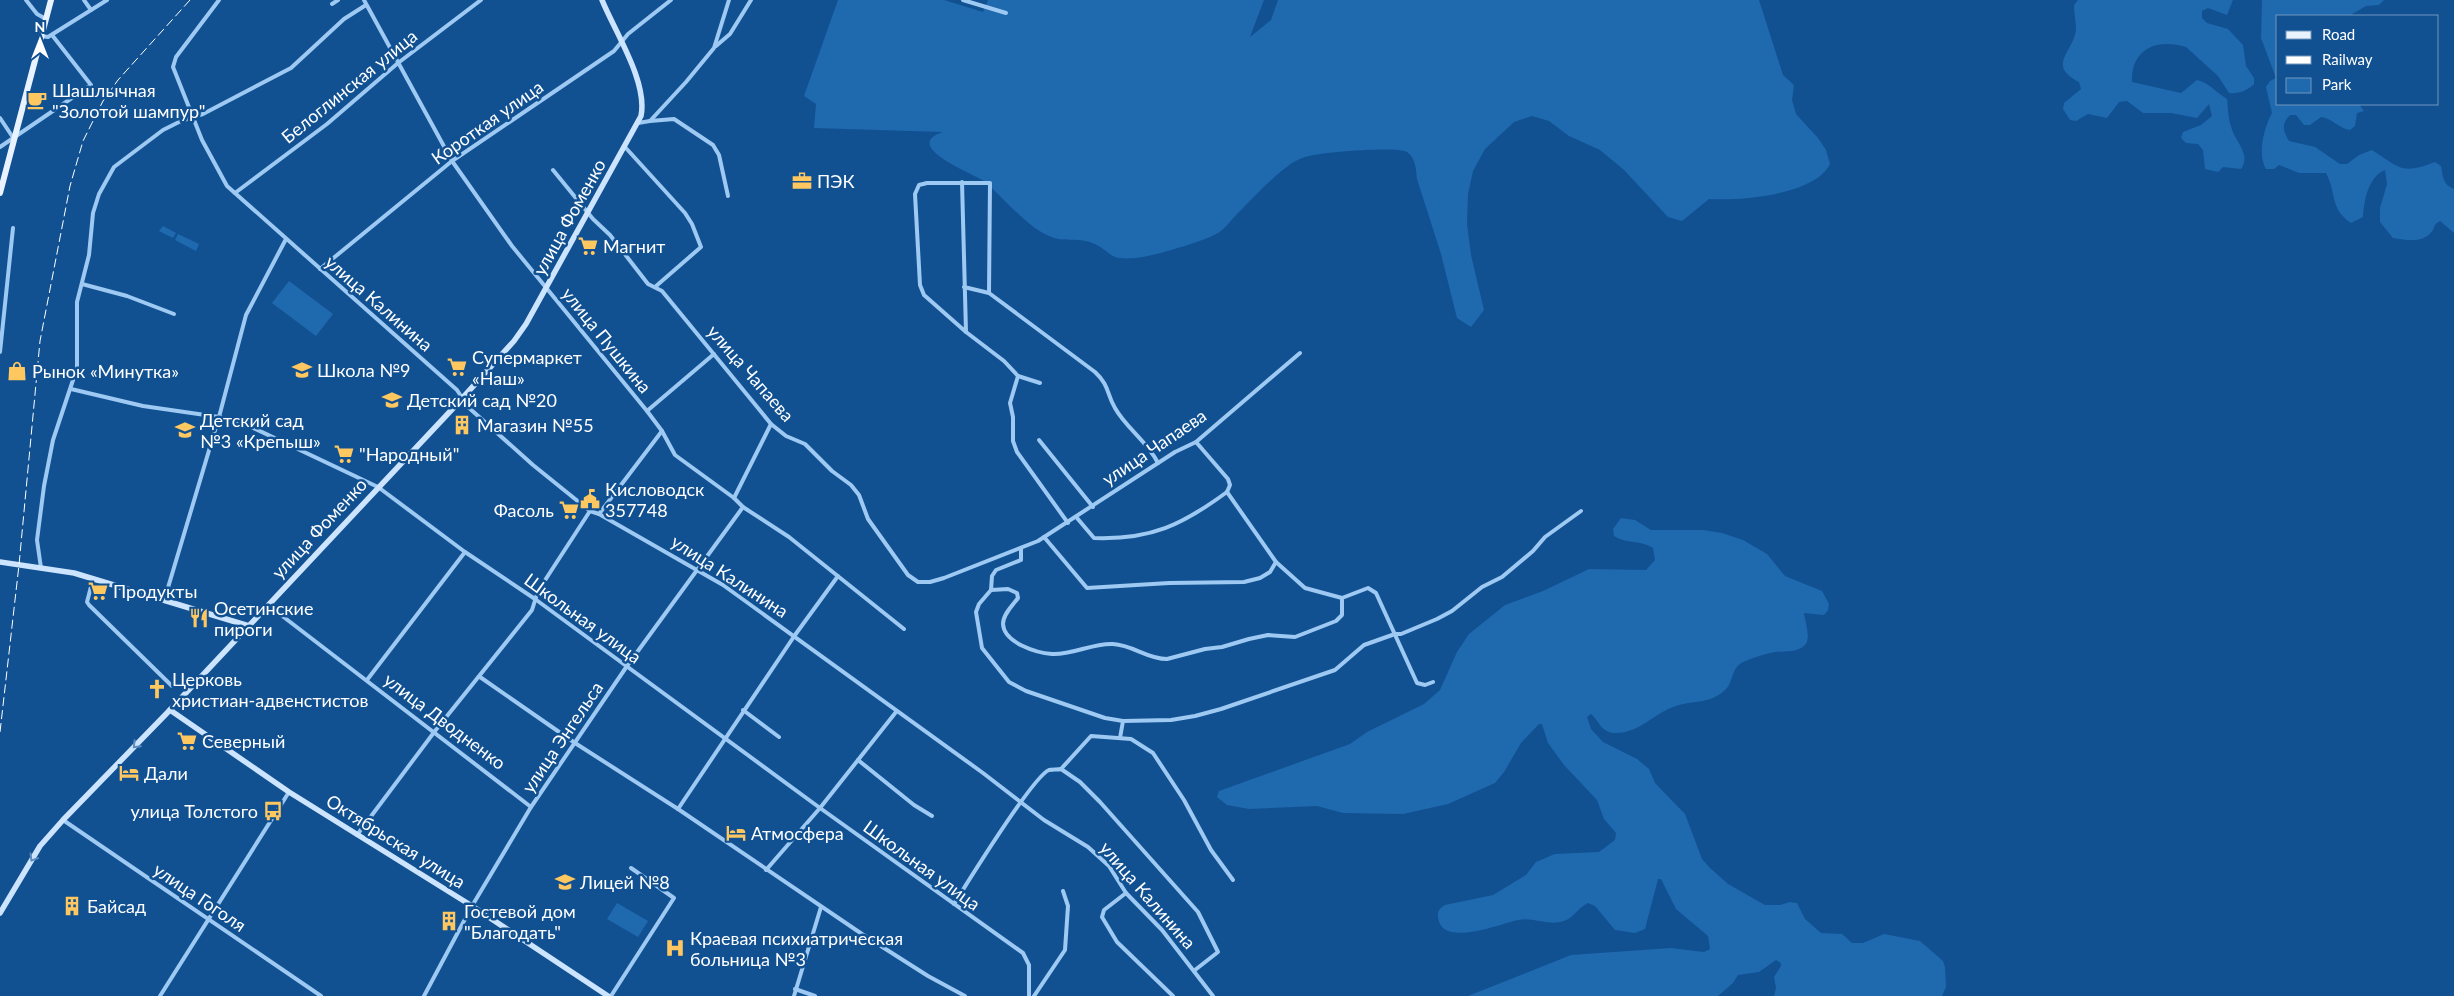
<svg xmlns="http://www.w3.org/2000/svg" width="2454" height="996" font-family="Lato,sans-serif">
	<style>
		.green { fill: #1f69af }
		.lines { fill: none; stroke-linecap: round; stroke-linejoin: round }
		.street { stroke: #9dc9f3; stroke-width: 4 }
		.secondary { stroke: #cce4fd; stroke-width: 5.5 }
		.primary { stroke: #e9f3ff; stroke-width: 6 }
		.rail { stroke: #fff; stroke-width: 1; stroke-dasharray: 9 4; stroke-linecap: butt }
		.oneway { stroke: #5c8cbd }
		.labels { text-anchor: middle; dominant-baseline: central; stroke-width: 5; stroke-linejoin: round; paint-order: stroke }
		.street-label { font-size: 18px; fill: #fff; stroke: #115192 }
		.poi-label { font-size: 18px; fill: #fff; stroke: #115192; text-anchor: start }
	</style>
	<rect width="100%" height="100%" fill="#115192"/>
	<g class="green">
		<path d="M838,0H944L983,12L988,0H1264L1250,37L1271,20L1278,0H1759L1783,75L1794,85L1792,100L1796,114L1818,138L1826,150L1830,164C1815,195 1740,201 1709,199L1682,221L1668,217L1624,170L1600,150L1569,136L1549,121L1532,116L1514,122L1485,149L1473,171L1468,194L1467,224L1471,255L1484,310L1471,327L1457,318L1441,254L1417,179C1416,170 1416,158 1407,152C1397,146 1324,152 1309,156C1304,157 1297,160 1292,163C1272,177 1254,197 1237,214C1231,220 1225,229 1218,233C1205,241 1151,257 1135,258C1108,260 1114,254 1095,244C1081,237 1067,242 1054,238C1029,230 1004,198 984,181C976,175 899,146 943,132L814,128L816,104L804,96Z"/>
		<path d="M2078,0H2233L2227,15L2208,8L2202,11V18L2207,23L2228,29L2243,45L2246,66L2254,78V84C2247,91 2238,94 2229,93L2218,76L2186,47C2156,38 2131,49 2132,82L2181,93L2197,80C2208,82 2217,93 2227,99C2228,108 2228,118 2231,126C2234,141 2252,154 2241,169L2223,167L2218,172L2205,169L2203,150L2198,144L2186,143L2181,138L2183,132L2201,125L2212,116L2209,104L2197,118L2171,113H2143L2127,101L2119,102L2107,118L2088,114L2076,121L2070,120L2063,109L2064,103L2081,89L2079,82C2046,65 2074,52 2076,29C2076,22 2074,13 2074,5Z"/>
		<path d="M2262,0H2384L2379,5L2366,6L2349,16H2278V104H2359L2364,111L2357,113L2355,126L2350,130C2338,128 2332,118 2321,117L2310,125H2304L2296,115H2290C2281,124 2283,131 2289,141L2315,147L2340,164H2347L2359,155L2372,150C2400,168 2402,175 2435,162L2441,166C2443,177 2443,185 2454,189V233L2440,221C2435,224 2435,225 2433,230C2424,244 2406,240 2393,238L2380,222V208L2387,184L2385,170C2368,177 2364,201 2363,217L2351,223C2329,208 2337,193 2326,173H2299L2279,165L2274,169H2266C2257,154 2264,128 2272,113L2266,87L2270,81L2276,78L2261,38Z"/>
		<polygon points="163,226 176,233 173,238 159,231"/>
		<polygon points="178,234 199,244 196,251 175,240"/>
		<polygon points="289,281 333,314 316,336 272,303"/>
		<path d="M1621,518L1635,520L1651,530H1703L1722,533L1743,540L1767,554L1785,576L1822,591L1829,604L1828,610L1824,615L1804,613C1805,622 1812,640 1804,646C1795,653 1784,651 1774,652C1765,654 1749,659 1741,663C1731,670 1733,682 1726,689C1712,704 1693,700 1676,706C1654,713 1639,734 1614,733C1601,732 1599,721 1591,714L1587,717L1591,729L1603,742L1637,759L1649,769L1655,783L1685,814L1702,859L1709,867L1728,884L1765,905H1780L1790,902L1797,903L1805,919L1821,933L1842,934L1852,943H1863L1884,934L1920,941L1943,961L1945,967L1946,987L1942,996H1774L1776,988L1774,977L1781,966V963L1776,960L1759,972L1738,975L1733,983L1718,996H1468L1571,955L1671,948L1704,952L1710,949L1708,936L1676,909L1661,879H1658L1645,929L1635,933L1615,930L1595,906L1588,903C1577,908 1573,920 1560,922C1546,925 1532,917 1518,920C1502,923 1441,949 1438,917C1437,911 1440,908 1445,905L1493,895L1526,875L1536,862L1555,854L1599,852L1615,840L1616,833L1604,819L1597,800L1564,765L1548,743L1542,724H1539L1521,743L1504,772L1495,783L1448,804L1403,814L1343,813L1317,806L1249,809L1227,805L1217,797L1219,791L1350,744L1367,732L1424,704L1440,690L1457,652L1469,634L1505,605L1543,591L1589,569L1646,570L1655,560L1653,548C1642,540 1626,544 1614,536L1613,529Z"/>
		<polygon points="617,903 648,921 638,937 607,919"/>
	</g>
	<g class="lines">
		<g class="street">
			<polyline points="26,0 37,14 46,19"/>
			<polyline points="84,0 91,10"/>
			<polyline points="219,0 176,57 173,67 202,140 227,186 457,390 468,407 533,465 590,511 599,514 723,585 983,773 1044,820 1088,847 1109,866 1126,893 1162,930 1213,996"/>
			<polyline points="364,0 452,161 512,246 647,411 662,431 675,455 734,498 743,507 789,537 904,629"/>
			<polyline points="963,0 1006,13"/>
			<polyline points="332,4 338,0"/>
			<polyline points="41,36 48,37 107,0"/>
			<polyline points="716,46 730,34 751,0"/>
			<polyline points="0,118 14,139"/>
			<polyline points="650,121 674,119 713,145 719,155 728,196"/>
			<polyline points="638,123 650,121 686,82 714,48 729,0"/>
			<polyline points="0,147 91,85 52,35"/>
			<polyline points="625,147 685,213 692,224 701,247 655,287"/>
			<polyline points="553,170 593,219 610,235 648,284 662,291 771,424 786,436 805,444 832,471 851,485 859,495 868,519 908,575 918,582 930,582 944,578 1038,541 1175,452 1196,442 1300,353"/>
			<polyline points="962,182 966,332 924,295 920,285 915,194 919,185 927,183 990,183 989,293"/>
			<polyline points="235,193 327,124 398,63 481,0"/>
			<polyline points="320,269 452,161 614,51 628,34 671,0"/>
			<polyline points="82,284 127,296 174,314"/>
			<path d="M964,287L989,293L1095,372C1110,386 1106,393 1115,408C1126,428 1147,441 1158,463"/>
			<polyline points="966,332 1004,361 1018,376 1040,383"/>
			<polyline points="0,352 13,228"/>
			<polyline points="1018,376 1010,403 1013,417 1013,441 1017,452 1068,523"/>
			<polyline points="71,389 143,406 219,417 245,424 378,487 465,552 535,599 820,808 1023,953 1029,965 1029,996"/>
			<polyline points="647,411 714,354"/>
			<polyline points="1039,440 1093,507"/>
			<polyline points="1196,442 1228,479 1230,485 1227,492"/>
			<polyline points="1227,492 1276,562 1305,588 1342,598"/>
			<polyline points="734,498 771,424"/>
			<polyline points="599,514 662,431"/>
			<path d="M1077,518L1094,538C1151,540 1182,525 1227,492"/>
			<polyline points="1044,537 1087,588 1169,583 1244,582 1260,578 1270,572 1276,562"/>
			<polyline points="1021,549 1021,560 996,570 992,576 991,590 979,604 976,612 982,648 1009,682 1026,691 1105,718 1123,721 1171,720 1195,716 1221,709 1335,670 1364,645 1395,634 1401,634 1437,619 1452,611 1482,587 1502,577 1533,551 1545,537 1581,511"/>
			<polyline points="41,568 37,540 44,486 53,440 77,368 77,302 89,255 93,213 99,194 114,167 163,130 181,121 203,114 291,68 344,19 366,5"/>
			<polyline points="93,579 87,602 89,605 172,686 181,685 188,689"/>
			<path d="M991,590L1008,589L1017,593L1018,598C1013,605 1003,614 1003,624C1004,643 1037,653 1052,654C1073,655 1092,643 1113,644C1133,645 1147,659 1167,659L1205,649L1222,647L1249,639L1268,635L1295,637L1336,621L1342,615V598L1368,588L1376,593L1417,683L1425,685L1433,682"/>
			<polyline points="164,601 219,417 246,315 286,239"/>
			<polyline points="268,605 531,807"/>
			<polyline points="480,677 575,743 678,809 862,934 928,976 965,996"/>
			<polyline points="367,680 465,552"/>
			<polyline points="743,710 779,737"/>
			<polyline points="1120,738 1123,721"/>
			<polyline points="858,760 914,805 932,816"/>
			<polyline points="1061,769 1080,782 1100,802 1198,912 1218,952 1195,970"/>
			<polyline points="1061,769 1091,736 1131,739 1153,753 1184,800 1211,850 1233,880"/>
			<polyline points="678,809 795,635 838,576"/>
			<polyline points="63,820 321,996"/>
			<polyline points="357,835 435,731 532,610 538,591 590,511"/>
			<polyline points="766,870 820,808 896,712"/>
			<polyline points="1126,893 1104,910 1102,917 1117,942 1173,996"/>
			<path d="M954,904C968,882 1032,777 1049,770C1052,769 1058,770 1061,769"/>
			<polyline points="795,989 815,996"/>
			<polyline points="160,996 289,792"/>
			<polyline points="424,996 472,906 531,807 627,666 743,507"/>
			<polyline points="611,996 674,898 631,868"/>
			<polyline points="794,996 821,907"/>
			<polyline points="1034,996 1065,950 1068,906 1063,891"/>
		</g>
		<g class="secondary">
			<polyline points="0,562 74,573 249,626"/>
			<polyline points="170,710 289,792 472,906 608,996"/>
			<path d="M0,913L40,846L63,820L168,712L458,403L514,341L526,324L641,116C648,82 615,32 602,0"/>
		</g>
		<polyline class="primary" points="0,193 51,0"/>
		<polyline class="rail" points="0,732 19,565 40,341 70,186 83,141 103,101 118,80 190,0"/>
	</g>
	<defs><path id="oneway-chevron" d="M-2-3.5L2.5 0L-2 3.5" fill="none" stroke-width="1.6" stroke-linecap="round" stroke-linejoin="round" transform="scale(1.25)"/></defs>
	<g class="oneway">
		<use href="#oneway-chevron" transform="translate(136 745) rotate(134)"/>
		<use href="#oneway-chevron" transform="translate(33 858) rotate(121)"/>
	</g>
	<defs>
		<symbol id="cafe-bare" viewBox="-9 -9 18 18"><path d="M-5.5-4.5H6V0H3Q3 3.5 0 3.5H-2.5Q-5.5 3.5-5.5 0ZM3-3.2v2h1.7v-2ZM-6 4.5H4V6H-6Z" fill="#ffc75f" stroke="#115192" stroke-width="2.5" paint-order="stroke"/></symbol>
		<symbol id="office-bare" viewBox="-9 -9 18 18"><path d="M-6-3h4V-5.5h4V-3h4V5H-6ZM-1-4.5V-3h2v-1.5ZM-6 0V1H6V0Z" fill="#ffc75f" stroke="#115192" stroke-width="2.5" paint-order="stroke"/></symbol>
		<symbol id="supermarket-bare" viewBox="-9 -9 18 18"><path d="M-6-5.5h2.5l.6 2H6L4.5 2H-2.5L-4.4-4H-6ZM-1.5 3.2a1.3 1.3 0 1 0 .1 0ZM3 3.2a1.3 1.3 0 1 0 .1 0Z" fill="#ffc75f" stroke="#115192" stroke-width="2.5" paint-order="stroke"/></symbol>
		<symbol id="school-bare" viewBox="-9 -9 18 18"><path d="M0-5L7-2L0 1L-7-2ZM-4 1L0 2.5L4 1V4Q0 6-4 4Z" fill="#ffc75f" stroke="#115192" stroke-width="2.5" paint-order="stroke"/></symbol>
		<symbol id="shop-bare" viewBox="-9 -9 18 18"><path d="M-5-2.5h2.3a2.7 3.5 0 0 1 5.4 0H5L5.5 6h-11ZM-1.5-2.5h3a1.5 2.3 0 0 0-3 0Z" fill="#ffc75f" stroke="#115192" stroke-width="2.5" paint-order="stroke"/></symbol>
		<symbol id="building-bare" viewBox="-9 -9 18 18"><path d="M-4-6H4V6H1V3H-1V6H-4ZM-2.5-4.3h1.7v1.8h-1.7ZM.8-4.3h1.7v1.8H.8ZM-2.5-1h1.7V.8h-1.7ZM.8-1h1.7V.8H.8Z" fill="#ffc75f" stroke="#115192" stroke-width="2.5" paint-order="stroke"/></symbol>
		<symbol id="civic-bare" viewBox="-9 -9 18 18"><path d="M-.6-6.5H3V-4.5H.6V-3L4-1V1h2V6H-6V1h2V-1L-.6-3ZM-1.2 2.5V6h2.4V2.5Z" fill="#ffc75f" stroke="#115192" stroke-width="2.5" paint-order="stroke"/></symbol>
		<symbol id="restaurant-bare" viewBox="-9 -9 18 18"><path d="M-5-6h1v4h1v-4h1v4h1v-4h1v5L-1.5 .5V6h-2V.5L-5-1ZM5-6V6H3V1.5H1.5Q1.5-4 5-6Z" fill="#ffc75f" stroke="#115192" stroke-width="2.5" paint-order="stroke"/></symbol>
		<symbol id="church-bare" viewBox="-9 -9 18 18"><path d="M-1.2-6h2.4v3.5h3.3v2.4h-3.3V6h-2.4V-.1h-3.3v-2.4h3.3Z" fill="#ffc75f" stroke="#115192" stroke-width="2.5" paint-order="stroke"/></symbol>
		<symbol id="hotel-bare" viewBox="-9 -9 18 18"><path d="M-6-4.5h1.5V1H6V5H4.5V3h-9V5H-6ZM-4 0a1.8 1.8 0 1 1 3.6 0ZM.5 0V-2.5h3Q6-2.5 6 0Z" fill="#ffc75f" stroke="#115192" stroke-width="2.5" paint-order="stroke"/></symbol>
		<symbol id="bus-bare" viewBox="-9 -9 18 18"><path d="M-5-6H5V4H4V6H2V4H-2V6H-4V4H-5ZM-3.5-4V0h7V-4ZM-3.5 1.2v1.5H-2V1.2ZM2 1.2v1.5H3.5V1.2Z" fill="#ffc75f" stroke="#115192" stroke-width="2.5" paint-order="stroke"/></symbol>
		<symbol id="hospital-bare" viewBox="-9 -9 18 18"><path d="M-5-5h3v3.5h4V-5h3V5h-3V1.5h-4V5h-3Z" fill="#ffc75f" stroke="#115192" stroke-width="2.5" paint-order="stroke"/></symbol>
	</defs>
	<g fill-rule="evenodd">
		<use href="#cafe-bare" x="23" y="86" width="28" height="28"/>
		<use href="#office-bare" x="788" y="167" width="28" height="28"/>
		<use href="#supermarket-bare" x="574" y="232" width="28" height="28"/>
		<use href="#supermarket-bare" x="443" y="353" width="28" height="28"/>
		<use href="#school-bare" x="288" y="356" width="28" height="28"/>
		<use href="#shop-bare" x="3" y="357" width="28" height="28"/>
		<use href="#school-bare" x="378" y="386" width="28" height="28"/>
		<use href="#building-bare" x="448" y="411" width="28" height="28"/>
		<use href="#school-bare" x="171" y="416" width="28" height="28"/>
		<use href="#supermarket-bare" x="330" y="440" width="28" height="28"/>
		<use href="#civic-bare" x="576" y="485" width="28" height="28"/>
		<use href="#supermarket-bare" x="555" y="496" width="28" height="28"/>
		<use href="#supermarket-bare" x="84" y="577" width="28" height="28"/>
		<use href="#restaurant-bare" x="185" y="604" width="28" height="28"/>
		<use href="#church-bare" x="143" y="675" width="28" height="28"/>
		<use href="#supermarket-bare" x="173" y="727" width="28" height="28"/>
		<use href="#hotel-bare" x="115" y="759" width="28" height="28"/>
		<use href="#bus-bare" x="259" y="797" width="28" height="28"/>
		<use href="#hotel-bare" x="722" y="819" width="28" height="28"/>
		<use href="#school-bare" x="551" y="868" width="28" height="28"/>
		<use href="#building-bare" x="58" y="892" width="28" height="28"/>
		<use href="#building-bare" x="435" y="907" width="28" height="28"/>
		<use href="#hospital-bare" x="661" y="934" width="28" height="28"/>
	</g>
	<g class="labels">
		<g class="street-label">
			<text transform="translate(349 86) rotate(-39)">Белоглинская улица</text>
			<text transform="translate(487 122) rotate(-35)">Короткая улица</text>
			<text transform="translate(569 217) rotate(-61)">улица Фоменко</text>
			<text transform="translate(379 303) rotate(41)">улица Калинина</text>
			<text transform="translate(607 340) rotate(51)">улица Пушкина</text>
			<text transform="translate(751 373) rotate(49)">улица Чапаева</text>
			<text transform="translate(1154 447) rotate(-34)">улица Чапаева</text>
			<text transform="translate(319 528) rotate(-47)">улица Фоменко</text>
			<text transform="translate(730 576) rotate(33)">улица Калинина</text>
			<text transform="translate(583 618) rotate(36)">Школьная улица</text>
			<text transform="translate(445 721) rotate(37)">улица Дводненко</text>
			<text transform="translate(562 737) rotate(-56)">улица Энгельса</text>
			<text transform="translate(396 841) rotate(32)">Октябрьская улица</text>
			<text transform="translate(922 865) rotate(36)">Школьная улица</text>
			<text transform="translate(1148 895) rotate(49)">улица Калинина</text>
			<text transform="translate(200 897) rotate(34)">улица Гоголя</text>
		</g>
		<g class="poi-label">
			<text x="52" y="90">Шашлычная<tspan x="52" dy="21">"Золотой шампур"</tspan></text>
			<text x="817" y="181">ПЭК</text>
			<text x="603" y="246">Магнит</text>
			<text x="472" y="357">Супермаркет<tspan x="472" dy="21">«Наш»</tspan></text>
			<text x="317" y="370">Школа №9</text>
			<text x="32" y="371">Рынок «Минутка»</text>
			<text x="407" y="400">Детский сад №20</text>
			<text x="200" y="420">Детский сад<tspan x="200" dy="21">№3 «Крепыш»</tspan></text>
			<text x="477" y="425">Магазин №55</text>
			<text x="359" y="454">"Народный"</text>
			<text x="605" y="489">Кисловодск<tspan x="605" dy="21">357748</tspan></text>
			<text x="554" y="510" text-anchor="end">Фасоль</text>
			<text x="113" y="591">Продукты</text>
			<text x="214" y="608">Осетинские<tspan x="214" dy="21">пироги</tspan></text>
			<text x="172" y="679">Церковь<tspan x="172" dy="21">христиан-адвенстистов</tspan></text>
			<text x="202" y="741">Северный</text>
			<text x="144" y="773">Дали</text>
			<text x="258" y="811" text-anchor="end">улица Толстого</text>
			<text x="751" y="833">Атмосфера</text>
			<text x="580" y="882">Лицей №8</text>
			<text x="87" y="906">Байсад</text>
			<text x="464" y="911">Гостевой дом<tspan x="464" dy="21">"Благодать"</tspan></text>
			<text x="690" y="938">Краевая психиатрическая<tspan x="690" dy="21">больница №3</tspan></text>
		</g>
	</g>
	<rect x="2276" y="15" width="162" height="90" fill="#115192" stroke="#7097be"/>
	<rect x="2286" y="31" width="25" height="8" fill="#e9f3ff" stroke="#7097be"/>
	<text x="2322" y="40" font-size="15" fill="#ffffff">Road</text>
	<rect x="2286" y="56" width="25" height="8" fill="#ffffff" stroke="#7097be"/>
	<text x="2322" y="65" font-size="15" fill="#ffffff">Railway</text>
	<rect x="2286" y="78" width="25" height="15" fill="#1f69af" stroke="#7097be"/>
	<text x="2322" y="90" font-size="15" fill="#ffffff">Park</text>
	<g transform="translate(40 40)" stroke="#115192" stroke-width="4" paint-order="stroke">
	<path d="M0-4L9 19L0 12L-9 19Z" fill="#ffffff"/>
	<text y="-8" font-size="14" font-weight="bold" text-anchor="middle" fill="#ffffff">N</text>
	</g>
</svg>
